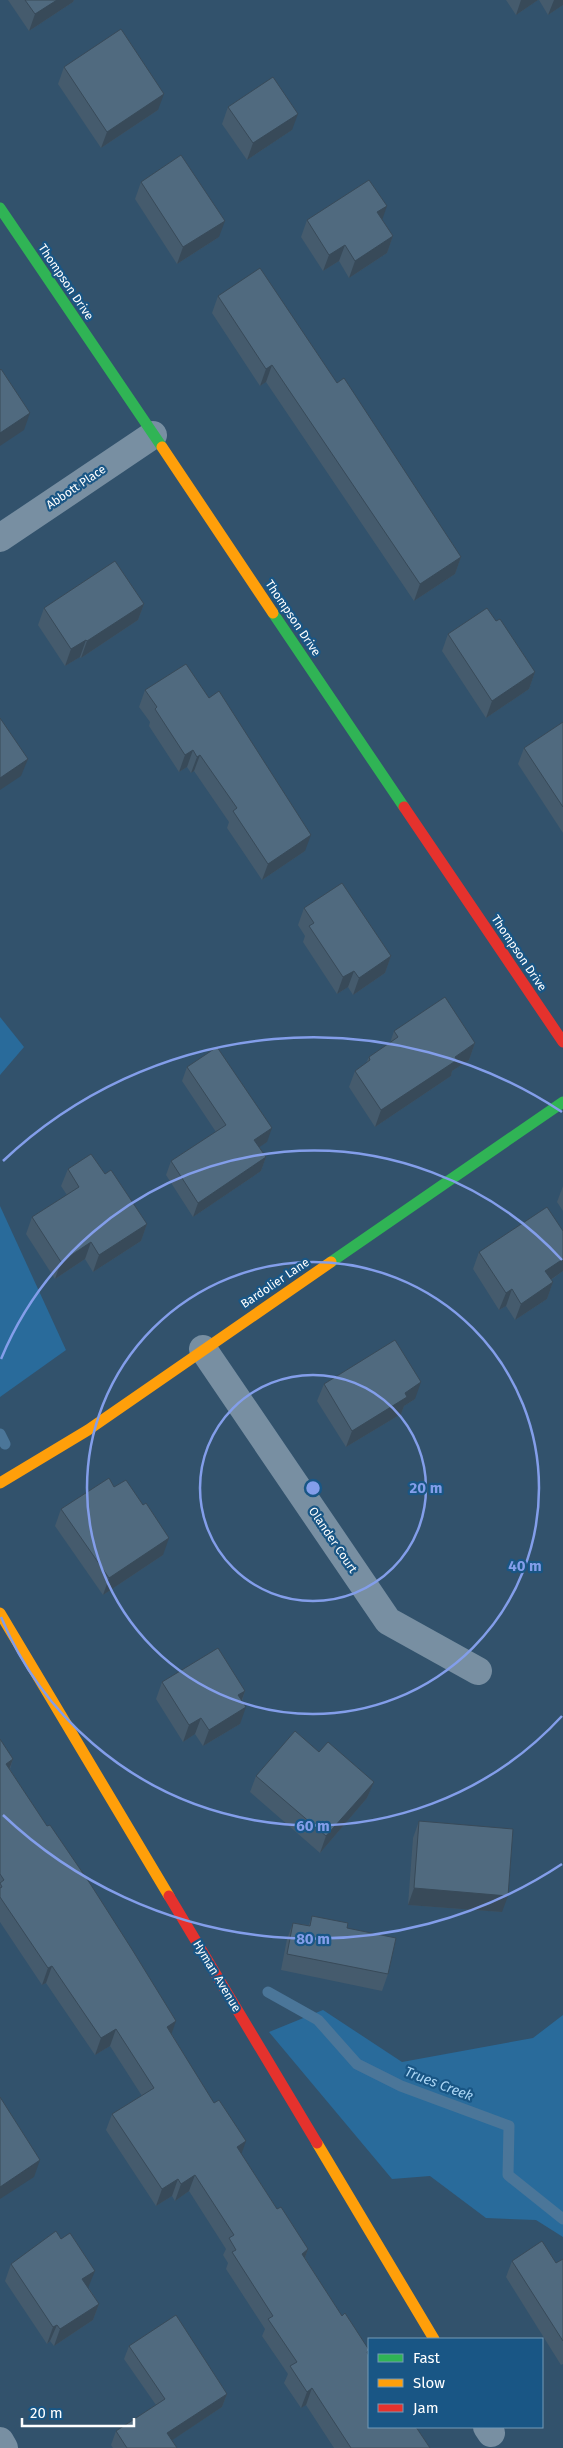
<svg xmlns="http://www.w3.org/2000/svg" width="563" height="2448" font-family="'Fira Sans',sans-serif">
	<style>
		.green { fill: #296b9b }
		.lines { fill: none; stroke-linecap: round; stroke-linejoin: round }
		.stream { stroke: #4b7699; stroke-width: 11 }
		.street { stroke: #788fa2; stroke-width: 28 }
		.fast { stroke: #30b455; stroke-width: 11 }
		.slow { stroke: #ff9f0a; stroke-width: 11 }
		.jam { stroke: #e5322d; stroke-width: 11 }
		.wall { fill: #455b6d }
		.shaded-wall { fill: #384a59 }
		.building { fill: #506a7f; stroke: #384a59 }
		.ring { fill: none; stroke: #839eea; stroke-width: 2.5 }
		.labels { text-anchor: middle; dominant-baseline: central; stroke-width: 4.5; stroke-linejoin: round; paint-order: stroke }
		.street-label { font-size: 12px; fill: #fff; stroke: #195685 }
		.water-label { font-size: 14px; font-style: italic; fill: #aad5f4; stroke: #195685 }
		.centre { fill: #839eea; stroke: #195685; stroke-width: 2.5 }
		.ring-label { font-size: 15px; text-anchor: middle; font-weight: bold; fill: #839eea; stroke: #195685; stroke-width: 4.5; stroke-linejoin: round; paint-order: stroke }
	</style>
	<rect width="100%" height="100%" fill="#32526c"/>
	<g class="green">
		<polygon points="0,1017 24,1047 0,1075"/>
		<polygon points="0,1206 66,1350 0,1397"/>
		<polygon points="323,2010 402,2062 533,2038 563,2015 563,2237 536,2220 486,2218 430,2176 392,2179 269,2032"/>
	</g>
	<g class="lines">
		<g class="stream">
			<polyline points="0,1434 5,1444"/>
			<polyline points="268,1992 318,2020 357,2064 401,2086 509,2126 508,2175 563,2219"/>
		</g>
		<g class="street">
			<polyline points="0,538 153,435"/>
			<polyline points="203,1349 388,1621 478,1671"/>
			<polyline points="487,2427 491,2433"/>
			<polyline points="0,2441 4,2448"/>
		</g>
		<g class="fast">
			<polyline points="0,208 162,447"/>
			<polyline points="273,613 404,807"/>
			<polyline points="331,1262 563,1102"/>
		</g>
		<g class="slow">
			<polyline points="162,447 273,613"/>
			<polyline points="0,1483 88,1430 331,1262"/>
			<polyline points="0,1613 169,1896"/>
			<polyline points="317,2143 434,2339"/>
		</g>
		<g class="jam">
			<polyline points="404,807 563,1042"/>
			<polyline points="169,1896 317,2143"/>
		</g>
	</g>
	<g class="wall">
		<polygon points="8,0 74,0 73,2 29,31"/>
		<polygon points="506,0 538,0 516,15"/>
		<polygon points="539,0 563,0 563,5 548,15"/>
		<polygon points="64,67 158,110 101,148 58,84"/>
		<polygon points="228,107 292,130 247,160 222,124"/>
		<polygon points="141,182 219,237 177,264 135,199"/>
		<polygon points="307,220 382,220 393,236 387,253 349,278 339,261 323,271 301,237"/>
		<polygon points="218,296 337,383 461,557 455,574 414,601 266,382 260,386 212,313"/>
		<polygon points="144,604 138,620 81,658 80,657 65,666 38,625 44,608"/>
		<polygon points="496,621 535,672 529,689 486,718 442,651 448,634"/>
		<polygon points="145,690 305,851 262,880 227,828 229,822 194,771 191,773 187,767 179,772 149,726 150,722 139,707"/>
		<polygon points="563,722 563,833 518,764 524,748"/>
		<polygon points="304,908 391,956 385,973 353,995 348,987 337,994 303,942 305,936 298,925"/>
		<polygon points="394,1031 475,1043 469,1060 452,1071 451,1076 375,1127 349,1087 355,1071 366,1063 369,1057 390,1043"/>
		<polygon points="187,1067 267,1142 259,1147 266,1157 261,1171 193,1217 166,1175 171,1161 216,1132 182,1081"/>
		<polygon points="68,1169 105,1174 147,1224 141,1241 93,1272 85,1259 55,1279 26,1234 32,1217 67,1195 61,1186"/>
		<polygon points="563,1186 563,1211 557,1202"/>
		<polygon points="479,1252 563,1271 551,1280 553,1282 547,1299 515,1320 506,1306 499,1310 473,1269"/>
		<polygon points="324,1384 415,1399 404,1406 401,1414 346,1447 317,1401"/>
		<polygon points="114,1487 163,1555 103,1595 55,1526 61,1509"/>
		<polygon points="162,1682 245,1691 242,1701 240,1724 203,1746 195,1734 183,1742 156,1699"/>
		<polygon points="0,1739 13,1759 10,1769 172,2034 241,2153 277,2209 308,2249 305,2258 342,2316 369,2350 368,2354 430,2448 334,2448 306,2405 301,2408 284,2383 288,2374 262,2336 265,2329 226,2269 228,2263 223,2255 226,2249 189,2191 175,2201 172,2196 156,2206 106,2130 112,2114 142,2096 110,2046 95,2055 46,1983 42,1985 0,1922"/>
		<polygon points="319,1752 374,1782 367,1798 320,1853 250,1792 256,1776"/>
		<polygon points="419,1821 502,1912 408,1905 413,1838"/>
		<polygon points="312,1916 347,1928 388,1974 382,1991 281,1970 287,1939 293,1923 309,1925"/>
		<polygon points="563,2259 563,2364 561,2365 506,2277 512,2261 556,2263"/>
		<polygon points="11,2264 89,2288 99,2304 93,2320 54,2346 50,2341 47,2344 5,2281"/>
		<polygon points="129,2346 227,2394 222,2407 172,2440 177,2448 113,2448 111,2445 116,2431 156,2405 124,2359"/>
	</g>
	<g class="shaded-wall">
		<polygon points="57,0 74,0 73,2 29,31 35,14"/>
		<polygon points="521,0 538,0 516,15"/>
		<polygon points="554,0 563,0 563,5 548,15"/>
		<polygon points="164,94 158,110 101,148 107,132"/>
		<polygon points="298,114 292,130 247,160 253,143"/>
		<polygon points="387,206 381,223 377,212"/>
		<polygon points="225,221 219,237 177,264 183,247"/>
		<polygon points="393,236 387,253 349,278 355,261"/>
		<polygon points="345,245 339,261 323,271 329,255"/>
		<polygon points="272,365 266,382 260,386 266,369"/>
		<polygon points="30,413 24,430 0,446 0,433"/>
		<polygon points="461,557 455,574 414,601 420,584"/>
		<polygon points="144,604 138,620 81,658 87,641"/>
		<polygon points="86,640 80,657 65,666 71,649"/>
		<polygon points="535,672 529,689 486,718 492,701"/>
		<polygon points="193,750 187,767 179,772 185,755"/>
		<polygon points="200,755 194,771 191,773 197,757"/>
		<polygon points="28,759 21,776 0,790 0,778"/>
		<polygon points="311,835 305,851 262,880 268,864"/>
		<polygon points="391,956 385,973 353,995 359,978"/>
		<polygon points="354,971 348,987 337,994 343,977"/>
		<polygon points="475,1043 469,1060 452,1071 451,1076 375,1127 381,1110"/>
		<polygon points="272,1128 267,1142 249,1154 254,1140"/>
		<polygon points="266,1157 261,1171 193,1217 198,1203"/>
		<polygon points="147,1224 141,1241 93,1272 99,1255"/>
		<polygon points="91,1242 85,1259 55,1279 61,1262"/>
		<polygon points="563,1259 563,1271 539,1288 545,1271"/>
		<polygon points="553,1282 547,1299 515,1320 521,1304"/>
		<polygon points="512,1289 506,1306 499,1310 506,1293"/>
		<polygon points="421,1382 415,1399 404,1406 401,1414 346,1447 352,1431 405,1393"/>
		<polygon points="169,1538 163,1555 103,1595 109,1578"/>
		<polygon points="245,1691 239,1708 238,1695"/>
		<polygon points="246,1707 240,1724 203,1746 209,1730"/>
		<polygon points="201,1718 195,1734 183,1742 189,1725"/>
		<polygon points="13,1759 7,1775 6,1764"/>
		<polygon points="374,1782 367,1798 320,1853 326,1836"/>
		<polygon points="414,1888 508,1896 502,1912 408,1905"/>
		<polygon points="52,1966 46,1983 42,1985 48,1968"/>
		<polygon points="176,2021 170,2038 167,2027"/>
		<polygon points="116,2029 110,2046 95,2055 101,2038"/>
		<polygon points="246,2141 240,2158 237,2147"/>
		<polygon points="40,2160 34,2177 0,2199 0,2187"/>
		<polygon points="195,2175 189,2191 175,2201 181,2184"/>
		<polygon points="178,2179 172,2196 156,2206 162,2189"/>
		<polygon points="308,2249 302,2266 302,2254"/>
		<polygon points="95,2271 88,2288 82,2279"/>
		<polygon points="99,2304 93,2320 54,2346 60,2329"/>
		<polygon points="57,2325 50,2341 47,2344 53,2327"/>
		<polygon points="312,2388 306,2405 301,2408 307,2392"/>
		<polygon points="227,2394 222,2407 162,2447 167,2433"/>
	</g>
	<g class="building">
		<polygon points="25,0 57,0 35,14"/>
		<polygon points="121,29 164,94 107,132 64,67"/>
		<polygon points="273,77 298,114 253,143 228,107"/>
		<polygon points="181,155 225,221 183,247 141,182"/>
		<polygon points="369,180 387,206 377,212 393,236 355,261 345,245 329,255 307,220"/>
		<polygon points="260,268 337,383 344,378 461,557 420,584 272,365 266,369 218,296"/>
		<polygon points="1,369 30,413 0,433 0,370"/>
		<polygon points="115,561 144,604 87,641 86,640 71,649 44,608"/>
		<polygon points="487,608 496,621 500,619 535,672 492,701 448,634"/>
		<polygon points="186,664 209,698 219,691 311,835 268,864 233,811 237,808 200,755 197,757 193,750 185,755 155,709 157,707 145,690"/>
		<polygon points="0,718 28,759 0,778"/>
		<polygon points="563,722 563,807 524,748"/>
		<polygon points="342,883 391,956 359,978 354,971 343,977 309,926 314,923 304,908"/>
		<polygon points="445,997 475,1043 455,1057 457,1060 381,1110 355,1071 370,1060 369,1057 398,1037 394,1031"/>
		<polygon points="217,1047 272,1128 254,1140 266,1157 198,1203 171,1161 226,1125 187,1067"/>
		<polygon points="91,1154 105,1174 111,1170 147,1224 99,1255 91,1242 61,1262 32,1217 79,1187 68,1169"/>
		<polygon points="547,1207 563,1231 563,1259 545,1271 553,1282 521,1304 512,1289 506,1293 479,1252"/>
		<polygon points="395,1340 421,1382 405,1393 407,1397 352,1431 324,1384"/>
		<polygon points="109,1478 114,1487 126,1480 143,1505 146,1503 169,1538 109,1578 61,1509"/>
		<polygon points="218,1648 245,1691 238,1695 246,1707 209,1730 201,1718 189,1725 162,1682"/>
		<polygon points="295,1731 319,1752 328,1742 374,1782 326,1836 256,1776"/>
		<polygon points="0,1739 13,1759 6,1764 47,1826 50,1825 91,1885 133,1951 176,2021 167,2027 214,2103 219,2100 246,2141 237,2147 277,2209 281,2207 308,2249 302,2254 342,2316 345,2313 369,2350 367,2352 369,2356 369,2427 416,2427 430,2448 351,2448 312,2388 307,2392 290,2366 297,2362 268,2319 273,2316 232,2252 236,2250 229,2238 234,2235 195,2175 181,2184 178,2179 162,2189 112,2114 154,2088 116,2029 101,2038 52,1966 48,1968 0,1897 0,1888 2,1887 0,1883 4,1880 0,1874"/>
		<polygon points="419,1821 513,1829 508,1896 414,1888"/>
		<polygon points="312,1916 348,1923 347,1928 396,1938 388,1974 287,1954 293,1923 310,1926"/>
		<polygon points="0,2097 40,2160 0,2187"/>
		<polygon points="56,2231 61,2239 70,2233 95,2271 82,2279 99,2304 60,2329 57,2325 53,2327 11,2264"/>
		<polygon points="542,2241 556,2263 563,2259 563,2341 512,2261"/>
		<polygon points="176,2315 227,2394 167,2433 177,2448 127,2448 116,2431 165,2399 129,2346"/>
	</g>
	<g class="ring">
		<circle cx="313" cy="1488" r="113"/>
		<circle cx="313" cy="1488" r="226"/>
		<path d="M562 1716A338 338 0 0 1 1 1617M1 1359A338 338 0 0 1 562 1260"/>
		<path d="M562 1864A451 451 0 0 1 3 1815M3 1161A451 451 0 0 1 562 1112"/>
	</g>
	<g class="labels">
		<g class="street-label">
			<text transform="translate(66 282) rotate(56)">Thompson Drive</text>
			<text transform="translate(76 487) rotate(-34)">Abbott Place</text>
			<text transform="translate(293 618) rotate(56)">Thompson Drive</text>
			<text transform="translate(519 953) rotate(56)">Thompson Drive</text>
			<text transform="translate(275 1283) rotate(-34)">Bardolier Lane</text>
			<text transform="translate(333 1540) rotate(56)">Olander Court</text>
			<text transform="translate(217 1976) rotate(59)">Hyman Avenue</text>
		</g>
		<g class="water-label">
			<text transform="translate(439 2084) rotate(21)">Trues Creek</text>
		</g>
	</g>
	<circle cx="313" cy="1488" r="8" class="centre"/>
	<g class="ring-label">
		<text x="426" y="1493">20 m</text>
		<text x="525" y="1571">40 m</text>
		<text x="313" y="1831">60 m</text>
		<text x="313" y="1944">80 m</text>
	</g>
	<rect x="368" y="2338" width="175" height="90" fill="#195685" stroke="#759ab6"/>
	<rect x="378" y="2354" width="25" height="8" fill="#30b455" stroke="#759ab6"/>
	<text x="413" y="2363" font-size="15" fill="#ffffff">Fast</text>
	<rect x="378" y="2379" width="25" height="8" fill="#ff9f0a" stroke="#759ab6"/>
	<text x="413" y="2388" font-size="15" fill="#ffffff">Slow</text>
	<rect x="378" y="2404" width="25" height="8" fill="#e5322d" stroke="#759ab6"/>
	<text x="413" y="2413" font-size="15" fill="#ffffff">Jam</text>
	<path d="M22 2418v8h112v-8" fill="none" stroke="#ffffff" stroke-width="2.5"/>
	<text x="30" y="2418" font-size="15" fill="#ffffff" stroke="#195685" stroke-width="4" paint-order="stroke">20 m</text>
</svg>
